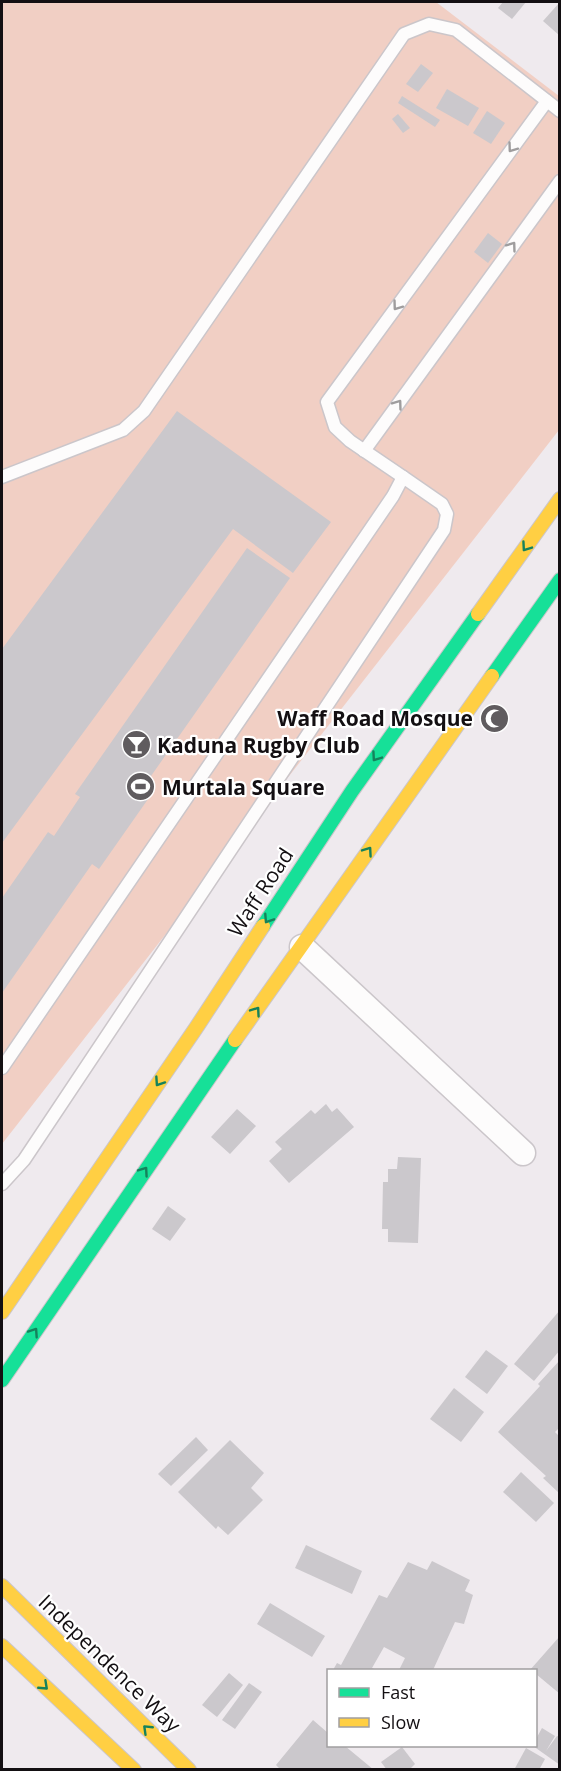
<svg xmlns="http://www.w3.org/2000/svg" width="561" height="1771" font-family="'Open Sans',sans-serif">
	<style>
		.green { fill: #f1cfc4 }
		.building { fill: #cbc8cc }
		.lines { fill: none; stroke-linecap: round; stroke-linejoin: round }
		.lane-casing { stroke: #cbc6ca; stroke-width: 15 }
		.street-casing { stroke: #cbc6ca; stroke-width: 27 }
		.fast-casing { stroke: #cbc6ca; stroke-width: 16 }
		.slow-casing { stroke: #cbc6ca; stroke-width: 16 }
		.lane { stroke: #fdfcfc; stroke-width: 12 }
		.street { stroke: #fdfcfc; stroke-width: 24 }
		.fast { stroke: #16e098; stroke-width: 14 }
		.slow { stroke: #ffcf43; stroke-width: 14 }
		.oneway { stroke: #9f9d9e }
		.oneway2 { stroke: #15825c }
		.labels { text-anchor: middle; dominant-baseline: central; stroke-width: 4.5; stroke-linejoin: round; paint-order: stroke }
		.poi-label { font-size: 21px; font-weight: bold; fill: #130f12; stroke: #fff; text-anchor: start }
		.street-label { font-size: 21px; fill: #130f12; stroke: #fff }
	</style>
	<rect width="100%" height="100%" fill="#efeaee"/>
	<polygon class="green" points="2,2 436,2 559,96 559,430 2,1144"/>
	<g class="building">
		<polygon points="503,2 526,2 512,19 498,8"/>
		<polygon points="560,2 560,36 543,21"/>
		<polygon points="421,64 433,73 418,92 406,84"/>
		<polygon points="447,89 479,108 468,126 436,108"/>
		<polygon points="402,96 440,120 435,127 398,103"/>
		<polygon points="487,111 505,123 491,144 473,133"/>
		<polygon points="398,114 410,128 403,133 392,119"/>
		<polygon points="488,233 502,244 488,263 474,252"/>
		<polygon points="177,411 331,522 293,573 233,529 2,843 2,649"/>
		<polygon points="247,548 290,578 144,786 153,792 99,869 92,864 2,993 2,898 48,832 54,836 80,797 75,794"/>
		<polygon points="326,1104 332,1112 337,1108 354,1127 289,1183 269,1161 282,1149 275,1142 311,1110 315,1114"/>
		<polygon points="237,1109 256,1126 230,1154 211,1137"/>
		<polygon points="398,1157 421,1158 418,1243 388,1242 388,1229 382,1229 383,1182 388,1182 388,1169 397,1169"/>
		<polygon points="168,1206 186,1219 170,1241 152,1229"/>
		<polygon points="560,1310 560,1350 534,1381 514,1364"/>
		<polygon points="486,1350 508,1366 487,1394 465,1377"/>
		<polygon points="560,1360 560,1427 555,1432 560,1437 560,1494 543,1478 546,1476 498,1432 540,1386 538,1384"/>
		<polygon points="454,1388 484,1412 461,1442 430,1419"/>
		<polygon points="196,1437 208,1450 171,1486 158,1474"/>
		<polygon points="230,1440 264,1473 251,1488 263,1500 228,1535 218,1526 216,1529 178,1492"/>
		<polygon points="521,1472 554,1503 536,1522 503,1492"/>
		<polygon points="306,1545 362,1571 352,1594 295,1568"/>
		<polygon points="432,1561 470,1580 465,1591 473,1595 464,1624 455,1622 433,1670 399,1670 405,1658 384,1647 372,1668 377,1670 333,1670 337,1663 341,1665 379,1595 387,1598 408,1562 427,1570"/>
		<polygon points="270,1603 325,1636 312,1657 257,1624"/>
		<polygon points="560,1636 560,1694 536,1674 536,1670 530,1670"/>
		<polygon points="229,1673 243,1685 217,1717 202,1705"/>
		<polygon points="249,1683 262,1692 235,1729 222,1720"/>
		<polygon points="313,1720 328,1733 328,1746 345,1746 374,1770 281,1770 276,1765"/>
		<polygon points="542,1728 555,1736 546,1751 557,1736 560,1737 560,1765 533,1746 536,1746 536,1739"/>
		<polygon points="402,1747 415,1764 409,1770 387,1770 381,1762"/>
		<polygon points="526,1748 545,1759 539,1770 514,1770"/>
	</g>
	<g class="lines">
		<defs>
			<g id="lane">
				<polyline points="364,451 560,181"/>
				<polyline points="2,477 123,430 144,411 404,34 429,24 456,30 560,111"/>
				<polyline points="2,1068 393,496 403,477 350,441 335,427 327,402 547,101"/>
				<polyline points="2,1184 24,1160 444,530 447,514 442,504 403,477"/>
			</g>
			<polyline id="street" points="302,947 523,1153"/>
			<g id="fast">
				<polyline points="492,676 560,580"/>
				<polyline points="263,926 352,791 478,614"/>
				<polyline points="2,1380 235,1040"/>
			</g>
			<g id="slow">
				<polyline points="478,614 560,499"/>
				<polyline points="235,1040 492,676"/>
				<polyline points="2,1312 196,1028 263,926"/>
				<polyline points="2,1586 189,1770"/>
				<polyline points="2,1646 134,1770"/>
			</g>
		</defs>
		<use href="#lane" class="lane-casing"/>
		<use href="#street" class="street-casing"/>
		<use href="#fast" class="fast-casing"/>
		<use href="#slow" class="slow-casing"/>
		<use href="#lane" class="lane"/>
		<use href="#street" class="street"/>
		<use href="#fast" class="fast"/>
		<use href="#slow" class="slow"/>
	</g>
	<defs><path id="oneway-chevron" d="M-2-3.5L2.5 0L-2 3.5" fill="none" stroke-width="1.6" stroke-linecap="round" stroke-linejoin="round" transform="scale(1.5)"/></defs>
	<g class="oneway">
		<use href="#oneway-chevron" transform="translate(512 148) rotate(126)"/>
		<use href="#oneway-chevron" transform="translate(512 246) rotate(-54)"/>
		<use href="#oneway-chevron" transform="translate(397 306) rotate(126)"/>
		<use href="#oneway-chevron" transform="translate(398 404) rotate(-54)"/>
	</g>
	<g class="oneway2">
		<use href="#oneway-chevron" transform="translate(526 547) rotate(125)"/>
		<use href="#oneway-chevron" transform="translate(376 757) rotate(125)"/>
		<use href="#oneway-chevron" transform="translate(368 851) rotate(-55)"/>
		<use href="#oneway-chevron" transform="translate(268 919) rotate(123)"/>
		<use href="#oneway-chevron" transform="translate(256 1011) rotate(-55)"/>
		<use href="#oneway-chevron" transform="translate(159 1082) rotate(124)"/>
		<use href="#oneway-chevron" transform="translate(144 1171) rotate(-55)"/>
		<use href="#oneway-chevron" transform="translate(34 1332) rotate(-56)"/>
		<use href="#oneway-chevron" transform="translate(44 1686) rotate(43)"/>
		<use href="#oneway-chevron" transform="translate(147 1729) rotate(-136)"/>
	</g>
	<defs>
		<symbol id="mosque-disc" viewBox="-11 -11 22 22"><circle r="9.5" fill="#605c5f" stroke="#fff"/><path d="M3.5-4.9A6 6 0 1 0 3.5 4.9A5 5 0 1 1 3.5-4.9Z" fill="#fff"/></symbol>
		<symbol id="bar-disc" viewBox="-11 -11 22 22"><circle r="9.5" fill="#605c5f" stroke="#fff"/><path d="M-6-5H6L.8 .8V4.5H3.5V6h-7V4.5H-.8V.8Z" fill="#fff"/></symbol>
		<symbol id="stadium-disc" viewBox="-11 -11 22 22"><circle r="9.5" fill="#605c5f" stroke="#fff"/><path d="M0-5a6.5 5 0 1 0 0 10a6.5 5 0 1 0 0-10ZM-3.5-1.8h7v3.6h-7Z" fill="#fff"/></symbol>
	</defs>
	<g fill-rule="evenodd">
		<use href="#mosque-disc" x="478" y="702" width="33" height="33"/>
		<use href="#bar-disc" x="120" y="728" width="33" height="33"/>
		<use href="#stadium-disc" x="124" y="770" width="33" height="33"/>
	</g>
	<g class="labels">
		<g class="poi-label">
			<text x="473" y="718" text-anchor="end">Waff Road Mosque</text>
			<text x="157" y="745">Kaduna Rugby Club</text>
			<text x="162" y="787">Murtala Square</text>
		</g>
		<g class="street-label">
			<text transform="translate(260 892) rotate(-57)">Waff Road</text>
			<text transform="translate(110 1663) rotate(44)">Independence Way</text>
		</g>
	</g>
	<rect width="561" height="1771" fill="none" stroke="#130f12" stroke-width="6"/>
	<rect x="327" y="1669" width="210" height="78" fill="#ffffff" stroke="#a19fa0" stroke-width="1.5"/>
	<rect x="339" y="1688" width="30" height="9" fill="#16e098" stroke="#a19fa0" stroke-width="1.5"/>
	<text x="381" y="1699" font-size="18" fill="#130f12">Fast</text>
	<rect x="339" y="1718" width="30" height="9" fill="#ffcf43" stroke="#a19fa0" stroke-width="1.5"/>
	<text x="381" y="1729" font-size="18" fill="#130f12">Slow</text>
</svg>
